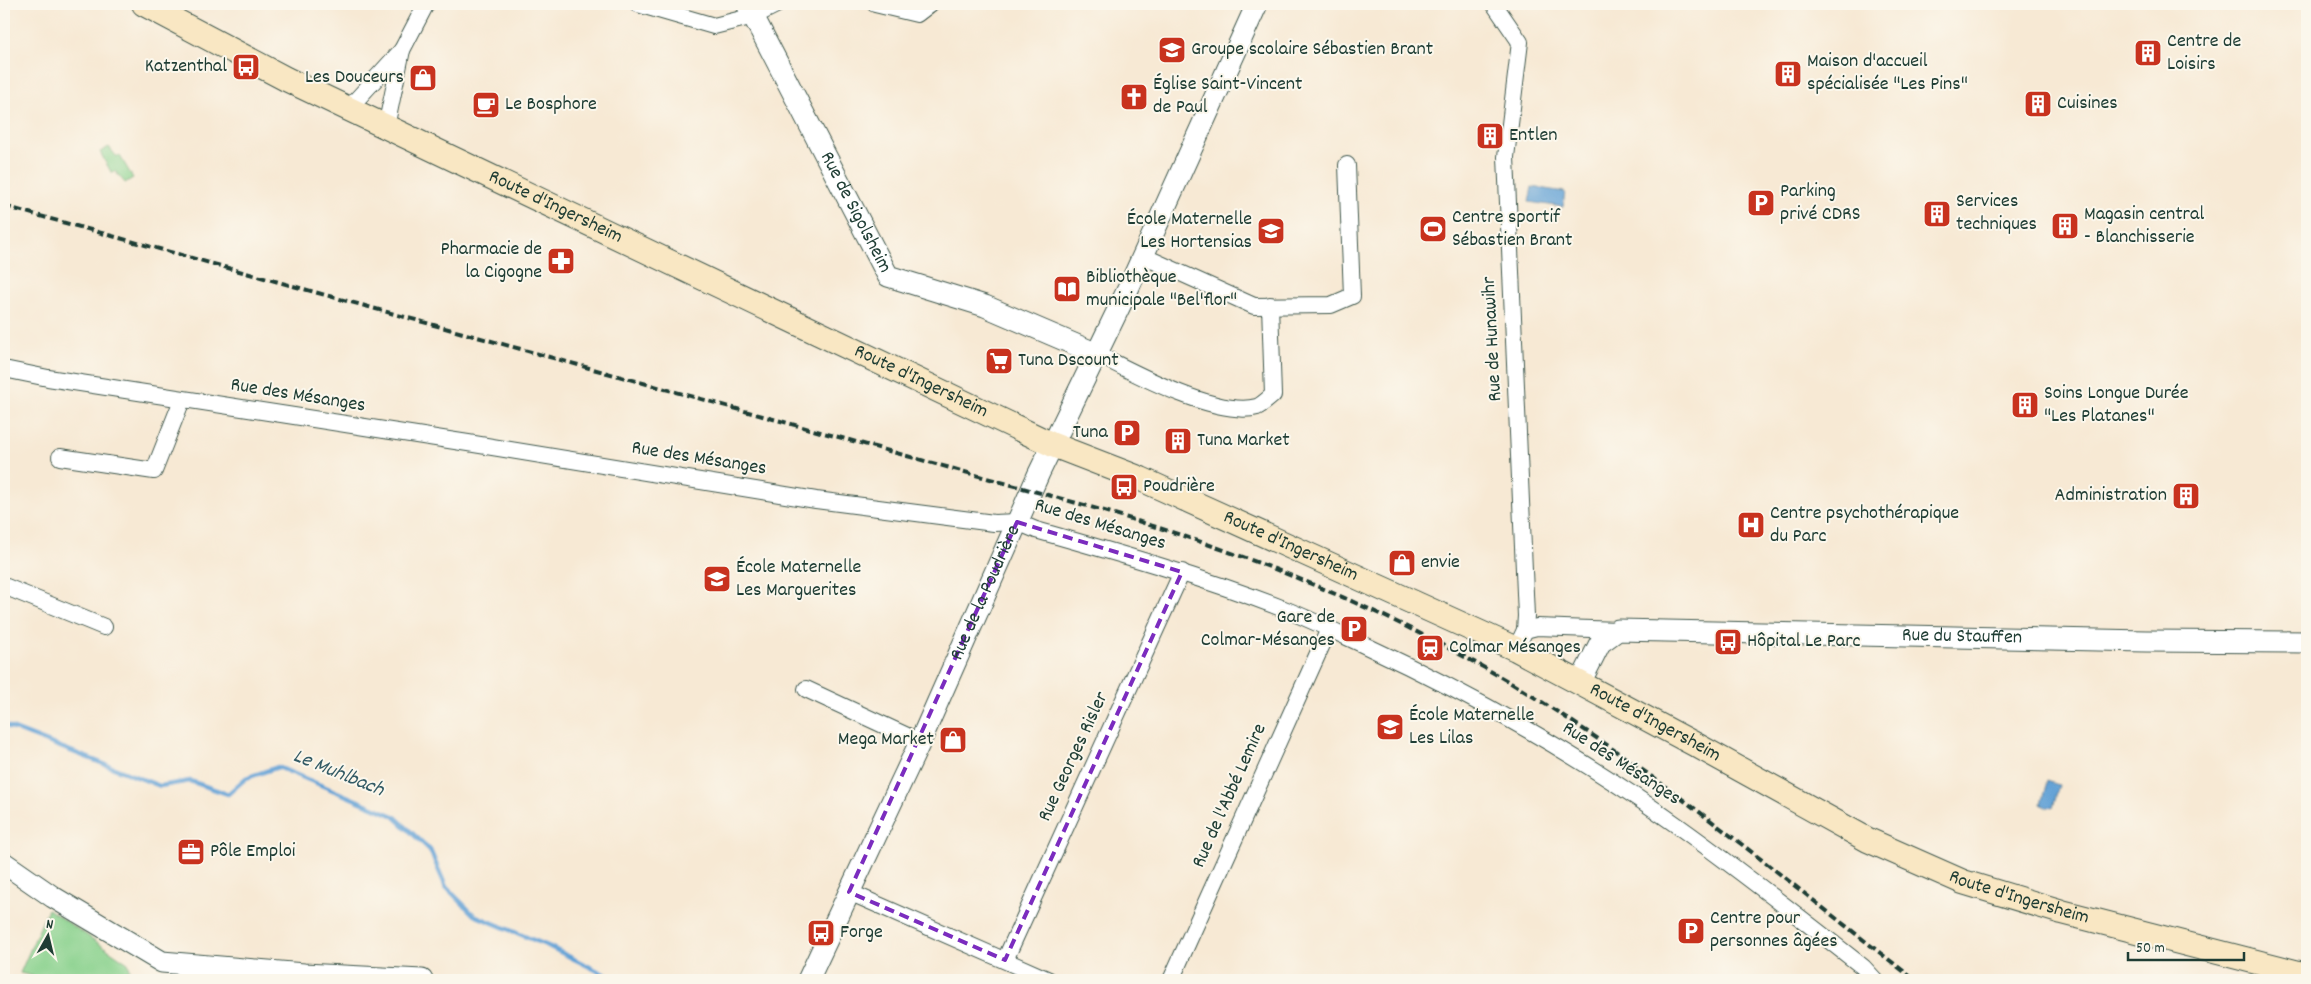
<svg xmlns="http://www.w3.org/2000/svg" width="2311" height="984" font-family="Dekko,sans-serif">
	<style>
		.green { fill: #89d18d; stroke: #548760 }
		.water { fill: #63a2d6; stroke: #417085 }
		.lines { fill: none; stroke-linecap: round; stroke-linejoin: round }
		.stream { stroke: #63a2d6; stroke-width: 4.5 }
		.minor-casing { stroke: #3f574c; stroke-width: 18 }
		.tertiary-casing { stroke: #3f574c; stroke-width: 23 }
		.secondary-casing { stroke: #3f574c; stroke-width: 26 }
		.minor { stroke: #fff; stroke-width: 16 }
		.tertiary { stroke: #fff; stroke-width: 21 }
		.secondary { stroke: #f9e7c3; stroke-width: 24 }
		.rail { stroke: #1f3d34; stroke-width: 4; stroke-dasharray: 8 4; stroke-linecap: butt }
		.marked { fill: none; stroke: #7b2cbf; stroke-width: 4; stroke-dasharray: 10 6; stroke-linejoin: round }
		.labels { text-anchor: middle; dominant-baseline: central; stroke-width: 4; stroke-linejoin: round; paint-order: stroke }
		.poi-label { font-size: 20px; fill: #1f3d34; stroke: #fbf7ec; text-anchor: start }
		.street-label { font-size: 20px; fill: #1f3d34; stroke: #fbf7ec }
		.water-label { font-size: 21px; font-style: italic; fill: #335b65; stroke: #fbf7ec }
	</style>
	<rect width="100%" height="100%" fill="#fbf7ec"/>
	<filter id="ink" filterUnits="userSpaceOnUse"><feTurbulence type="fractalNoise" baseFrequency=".02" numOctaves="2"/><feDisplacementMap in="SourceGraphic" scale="10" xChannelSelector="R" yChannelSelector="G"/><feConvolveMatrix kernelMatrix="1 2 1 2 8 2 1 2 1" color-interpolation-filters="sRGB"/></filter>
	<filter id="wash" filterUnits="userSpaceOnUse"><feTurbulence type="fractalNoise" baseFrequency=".0096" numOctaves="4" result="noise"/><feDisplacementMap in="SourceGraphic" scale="20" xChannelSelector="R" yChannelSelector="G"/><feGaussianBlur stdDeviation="1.12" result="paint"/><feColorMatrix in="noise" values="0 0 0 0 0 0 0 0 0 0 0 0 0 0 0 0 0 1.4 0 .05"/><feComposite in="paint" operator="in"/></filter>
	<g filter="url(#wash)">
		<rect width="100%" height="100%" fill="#f7e9d4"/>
		<g class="green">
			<polygon points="109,147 116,156 120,156 133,178 125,183 115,171 111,172 100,152"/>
			<polygon points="48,909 128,963 130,969 126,980 49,980 20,973"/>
		</g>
		<g class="water">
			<polygon points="1532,187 1565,192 1563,207 1529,202"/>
			<polygon points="2047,781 2059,785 2053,807 2047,808 2041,804"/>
		</g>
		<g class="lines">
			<polyline class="stream" points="4,725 160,786 190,781 228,794 246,778 278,767 394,816 430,850 446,887 474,915 548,946 616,980"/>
		</g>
	</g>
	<g filter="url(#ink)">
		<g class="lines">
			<defs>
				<g id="minor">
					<polyline points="638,4 714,26 754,16 778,4"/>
					<polyline points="875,4 917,14 930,4"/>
					<polyline points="1494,4 1520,42 1506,157 1526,616 1525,630 1516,649"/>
					<polyline points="402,50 426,4"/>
					<polyline points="348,109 402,50 386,127"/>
					<polyline points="1143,256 1254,306 1331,305 1352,296 1347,165"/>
					<path d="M1097,354C1132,372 1218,418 1257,407C1262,405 1268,399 1273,395L1270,305"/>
					<path d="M4,369L48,378L468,443L816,500L994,523L1017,522L1036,530C1121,554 1206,578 1289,611C1314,621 1338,633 1362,644C1472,695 1580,756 1678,826C1741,871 1802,919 1863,967L1875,980"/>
					<polyline points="60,457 154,471 182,400"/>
					<polyline points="4,586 104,627"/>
					<polyline points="1525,630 1537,627 1618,630"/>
					<polyline points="806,689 920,742"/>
					<polyline points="849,892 1049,980"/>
					<polyline points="1005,960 1182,572"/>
					<polyline points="1171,980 1329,629"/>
				</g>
				<g id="tertiary">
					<path id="s1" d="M747,4L888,276L985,306L1097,354"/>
					<path id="s2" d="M1580,683L1600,643L1618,630L2146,641L2307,642"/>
					<polyline points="4,863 53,897 162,962 304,974 422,980"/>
					<path id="s3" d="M808,980L920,742L1039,473L1128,289L1257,4"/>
				</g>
				<g id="secondary">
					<path id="s4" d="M144,4L286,79L1053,445L1141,479L1516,649L1698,746L1868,840L1963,882L2062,912L2307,975"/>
				</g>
			</defs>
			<use href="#minor" class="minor-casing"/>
			<use href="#tertiary" class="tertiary-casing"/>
			<use href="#secondary" class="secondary-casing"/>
			<use href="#minor" class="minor"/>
			<use href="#tertiary" class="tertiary"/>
			<use href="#secondary" class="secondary"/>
			<path class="rail" d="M4,206L1084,505C1240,550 1390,609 1529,694C1665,778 1788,882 1915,980"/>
		</g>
	</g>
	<path class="marked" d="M1017,522L1182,572L1005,960L849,892Z"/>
	<defs>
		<symbol id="school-square" viewBox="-11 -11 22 22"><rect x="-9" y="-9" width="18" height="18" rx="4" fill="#c8321e" stroke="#fbf7ec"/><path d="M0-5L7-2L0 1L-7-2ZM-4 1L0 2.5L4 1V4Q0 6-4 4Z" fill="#fff"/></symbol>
		<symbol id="building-square" viewBox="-11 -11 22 22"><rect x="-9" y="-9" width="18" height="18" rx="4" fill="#c8321e" stroke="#fbf7ec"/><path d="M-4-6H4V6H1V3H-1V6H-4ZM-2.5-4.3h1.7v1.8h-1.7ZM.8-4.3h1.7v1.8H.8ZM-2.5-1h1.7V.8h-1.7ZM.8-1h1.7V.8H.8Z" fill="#fff"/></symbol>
		<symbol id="bus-square" viewBox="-11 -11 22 22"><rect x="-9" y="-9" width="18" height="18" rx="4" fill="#c8321e" stroke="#fbf7ec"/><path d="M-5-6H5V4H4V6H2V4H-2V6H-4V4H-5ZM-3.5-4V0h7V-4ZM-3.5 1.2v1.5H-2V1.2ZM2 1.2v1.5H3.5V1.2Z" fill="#fff"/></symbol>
		<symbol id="shop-square" viewBox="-11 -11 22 22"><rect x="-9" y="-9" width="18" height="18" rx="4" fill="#c8321e" stroke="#fbf7ec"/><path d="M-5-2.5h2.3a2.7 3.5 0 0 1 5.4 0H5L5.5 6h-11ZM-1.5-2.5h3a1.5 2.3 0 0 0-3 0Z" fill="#fff"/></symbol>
		<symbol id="church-square" viewBox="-11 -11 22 22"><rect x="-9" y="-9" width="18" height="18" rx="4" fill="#c8321e" stroke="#fbf7ec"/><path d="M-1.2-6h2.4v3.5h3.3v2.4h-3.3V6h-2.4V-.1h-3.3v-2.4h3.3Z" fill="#fff"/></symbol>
		<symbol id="cafe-square" viewBox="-11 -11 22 22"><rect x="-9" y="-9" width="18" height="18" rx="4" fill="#c8321e" stroke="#fbf7ec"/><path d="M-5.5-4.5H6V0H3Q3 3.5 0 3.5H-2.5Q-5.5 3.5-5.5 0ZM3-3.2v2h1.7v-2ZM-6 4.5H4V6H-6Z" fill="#fff"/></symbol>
		<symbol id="parking-square" viewBox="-11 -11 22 22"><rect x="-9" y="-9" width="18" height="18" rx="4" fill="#c8321e" stroke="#fbf7ec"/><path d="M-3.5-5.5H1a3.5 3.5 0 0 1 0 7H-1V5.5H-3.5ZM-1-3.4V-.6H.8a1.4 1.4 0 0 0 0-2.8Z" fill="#fff"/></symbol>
		<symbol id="stadium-square" viewBox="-11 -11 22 22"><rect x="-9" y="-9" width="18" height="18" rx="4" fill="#c8321e" stroke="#fbf7ec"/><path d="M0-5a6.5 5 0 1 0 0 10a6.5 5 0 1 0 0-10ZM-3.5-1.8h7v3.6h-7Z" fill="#fff"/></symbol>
		<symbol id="pharmacy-square" viewBox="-11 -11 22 22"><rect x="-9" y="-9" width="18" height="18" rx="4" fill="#c8321e" stroke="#fbf7ec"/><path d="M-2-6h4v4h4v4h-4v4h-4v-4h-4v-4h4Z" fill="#fff"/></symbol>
		<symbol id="library-square" viewBox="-11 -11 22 22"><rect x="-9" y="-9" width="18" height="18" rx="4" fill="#c8321e" stroke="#fbf7ec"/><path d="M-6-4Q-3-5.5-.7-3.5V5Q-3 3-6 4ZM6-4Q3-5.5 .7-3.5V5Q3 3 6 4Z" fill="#fff"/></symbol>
		<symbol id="supermarket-square" viewBox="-11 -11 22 22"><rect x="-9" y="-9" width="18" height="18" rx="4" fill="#c8321e" stroke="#fbf7ec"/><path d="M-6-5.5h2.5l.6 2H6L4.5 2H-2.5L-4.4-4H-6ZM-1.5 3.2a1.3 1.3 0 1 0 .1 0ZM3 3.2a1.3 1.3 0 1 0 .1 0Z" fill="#fff"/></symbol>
		<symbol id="hospital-square" viewBox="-11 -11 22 22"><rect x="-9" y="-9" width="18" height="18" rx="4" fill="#c8321e" stroke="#fbf7ec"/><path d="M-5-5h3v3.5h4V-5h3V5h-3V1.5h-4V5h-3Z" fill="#fff"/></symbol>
		<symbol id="station-square" viewBox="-11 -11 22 22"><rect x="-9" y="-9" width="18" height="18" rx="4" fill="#c8321e" stroke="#fbf7ec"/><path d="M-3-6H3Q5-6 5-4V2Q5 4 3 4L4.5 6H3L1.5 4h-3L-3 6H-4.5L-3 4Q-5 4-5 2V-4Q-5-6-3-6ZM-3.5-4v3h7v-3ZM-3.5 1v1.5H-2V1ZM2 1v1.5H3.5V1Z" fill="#fff"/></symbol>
		<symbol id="office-square" viewBox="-11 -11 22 22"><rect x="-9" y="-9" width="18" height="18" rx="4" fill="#c8321e" stroke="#fbf7ec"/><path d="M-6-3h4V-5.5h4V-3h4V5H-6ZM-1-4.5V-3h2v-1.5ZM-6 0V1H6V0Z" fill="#fff"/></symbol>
	</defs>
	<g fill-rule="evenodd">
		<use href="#school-square" x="1156" y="34" width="32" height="32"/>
		<use href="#building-square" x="2132" y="37" width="32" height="32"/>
		<use href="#bus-square" x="230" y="51" width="32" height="32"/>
		<use href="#building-square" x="1772" y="58" width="32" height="32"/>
		<use href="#shop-square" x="407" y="62" width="32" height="32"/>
		<use href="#church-square" x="1118" y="81" width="32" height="32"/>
		<use href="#building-square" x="2022" y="88" width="32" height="32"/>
		<use href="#cafe-square" x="470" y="89" width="32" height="32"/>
		<use href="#building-square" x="1474" y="120" width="32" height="32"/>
		<use href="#parking-square" x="1745" y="187" width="32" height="32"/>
		<use href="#building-square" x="1921" y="198" width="32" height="32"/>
		<use href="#building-square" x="2049" y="210" width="32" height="32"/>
		<use href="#stadium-square" x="1417" y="213" width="32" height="32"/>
		<use href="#school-square" x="1255" y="215" width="32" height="32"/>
		<use href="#pharmacy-square" x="545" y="245" width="32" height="32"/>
		<use href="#library-square" x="1051" y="273" width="32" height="32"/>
		<use href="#supermarket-square" x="983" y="345" width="32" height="32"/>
		<use href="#building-square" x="2009" y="389" width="32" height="32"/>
		<use href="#parking-square" x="1111" y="417" width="32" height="32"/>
		<use href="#building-square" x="1162" y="425" width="32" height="32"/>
		<use href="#bus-square" x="1108" y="471" width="32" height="32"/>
		<use href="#building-square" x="2170" y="480" width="32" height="32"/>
		<use href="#hospital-square" x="1735" y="509" width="32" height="32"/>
		<use href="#shop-square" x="1386" y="547" width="32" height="32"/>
		<use href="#school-square" x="701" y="563" width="32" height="32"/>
		<use href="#parking-square" x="1338" y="613" width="32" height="32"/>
		<use href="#bus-square" x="1712" y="626" width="32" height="32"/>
		<use href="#station-square" x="1414" y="632" width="32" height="32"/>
		<use href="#school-square" x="1374" y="711" width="32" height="32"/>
		<use href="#shop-square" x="937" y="724" width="32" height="32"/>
		<use href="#office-square" x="175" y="836" width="32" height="32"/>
		<use href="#parking-square" x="1675" y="915" width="32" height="32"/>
		<use href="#bus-square" x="805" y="917" width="32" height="32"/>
	</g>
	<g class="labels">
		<g class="poi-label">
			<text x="2167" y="42">Centre de<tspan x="2167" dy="23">Loisirs</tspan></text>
			<text x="1191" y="50">Groupe scolaire Sébastien Brant</text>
			<text x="1807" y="62">Maison d'accueil<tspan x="1807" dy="23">spécialisée "Les Pins"</tspan></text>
			<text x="227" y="67" text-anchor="end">Katzenthal</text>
			<text x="404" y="78" text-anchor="end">Les Douceurs</text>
			<text x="1153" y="85">Église Saint-Vincent<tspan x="1153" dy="23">de Paul</tspan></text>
			<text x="2057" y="104">Cuisines</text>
			<text x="505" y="105">Le Bosphore</text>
			<text x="1509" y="136">Entlen</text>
			<text x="1780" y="192">Parking<tspan x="1780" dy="23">privé CDRS</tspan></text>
			<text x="1956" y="202">Services<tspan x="1956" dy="23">techniques</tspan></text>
			<text x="2084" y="215">Magasin central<tspan x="2084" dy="23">- Blanchisserie</tspan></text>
			<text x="1452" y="218">Centre sportif<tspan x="1452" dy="23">Sébastien Brant</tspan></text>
			<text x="1252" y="220" text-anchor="end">École Maternelle<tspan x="1252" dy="23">Les Hortensias</tspan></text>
			<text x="542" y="250" text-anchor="end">Pharmacie de<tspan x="542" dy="23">la Cigogne</tspan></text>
			<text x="1086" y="278">Bibliothèque<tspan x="1086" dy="23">municipale "Bel'flor"</tspan></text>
			<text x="1018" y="361">Tuna Dscount</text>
			<text x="2044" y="394">Soins Longue Durée<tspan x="2044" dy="23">"Les Platanes"</tspan></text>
			<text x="1108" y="433" text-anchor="end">Tuna</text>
			<text x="1197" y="441">Tuna Market</text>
			<text x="1143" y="487">Poudrière</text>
			<text x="2167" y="496" text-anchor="end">Administration</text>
			<text x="1770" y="514">Centre psychothérapique<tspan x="1770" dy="23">du Parc</tspan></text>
			<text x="1421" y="563">envie</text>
			<text x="736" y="568">École Maternelle<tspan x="736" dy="23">Les Marguerites</tspan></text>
			<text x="1335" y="618" text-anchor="end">Gare de<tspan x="1335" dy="23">Colmar-Mésanges</tspan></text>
			<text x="1747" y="642">Hôpital Le Parc</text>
			<text x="1449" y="648">Colmar Mésanges</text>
			<text x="1409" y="716">École Maternelle<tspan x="1409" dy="23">Les Lilas</tspan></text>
			<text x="934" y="740" text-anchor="end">Mega Market</text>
			<text x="210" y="852">Pôle Emploi</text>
			<text x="1710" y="919">Centre pour<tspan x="1710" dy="23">personnes âgées</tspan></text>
			<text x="840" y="933">Forge</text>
		</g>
		<g class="street-label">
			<text stroke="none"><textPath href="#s4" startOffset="459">Route d'Ingersheim</textPath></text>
			<text stroke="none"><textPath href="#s1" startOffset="235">Rue de Sigolsheim</textPath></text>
			<text transform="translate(1493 339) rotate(-93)">Rue de Hunawihr</text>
			<text stroke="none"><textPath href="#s4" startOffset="864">Route d'Ingersheim</textPath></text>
			<text transform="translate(298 396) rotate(9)">Rue des Mésanges</text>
			<text transform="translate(699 459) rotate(9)">Rue des Mésanges</text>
			<text transform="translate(1100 525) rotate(17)">Rue des Mésanges</text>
			<text stroke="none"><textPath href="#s4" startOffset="1269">Route d'Ingersheim</textPath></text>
			<text stroke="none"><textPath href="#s3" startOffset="426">Rue de la Poudrière</textPath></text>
			<text stroke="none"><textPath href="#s2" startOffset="411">Rue du Stauffen</textPath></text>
			<text stroke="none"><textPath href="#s4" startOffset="1674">Route d'Ingersheim</textPath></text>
			<text transform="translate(1074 757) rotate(-65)">Rue Georges Risler</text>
			<text transform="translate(1621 764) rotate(33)">Rue des Mésanges</text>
			<text transform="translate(1230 796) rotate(-66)">Rue de l'Abbé Lemire</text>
			<text stroke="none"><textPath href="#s4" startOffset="2079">Route d'Ingersheim</textPath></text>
		</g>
		<g class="water-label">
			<text transform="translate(338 774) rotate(22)">Le Muhlbach</text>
		</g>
	</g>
	<rect width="2311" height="984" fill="none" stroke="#fbf7ec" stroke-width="20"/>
	<g transform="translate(48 936) rotate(8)" stroke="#fbf7ec" stroke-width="4" paint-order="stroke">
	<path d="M0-4L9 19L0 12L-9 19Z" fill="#1f3d34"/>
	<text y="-8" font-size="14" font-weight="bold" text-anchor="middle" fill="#1f3d34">N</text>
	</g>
	<path d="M2128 952v8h116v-8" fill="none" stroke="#1f3d34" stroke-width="2.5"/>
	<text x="2136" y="952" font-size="15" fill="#1f3d34" stroke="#fbf7ec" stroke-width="4" paint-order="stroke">50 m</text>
</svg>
